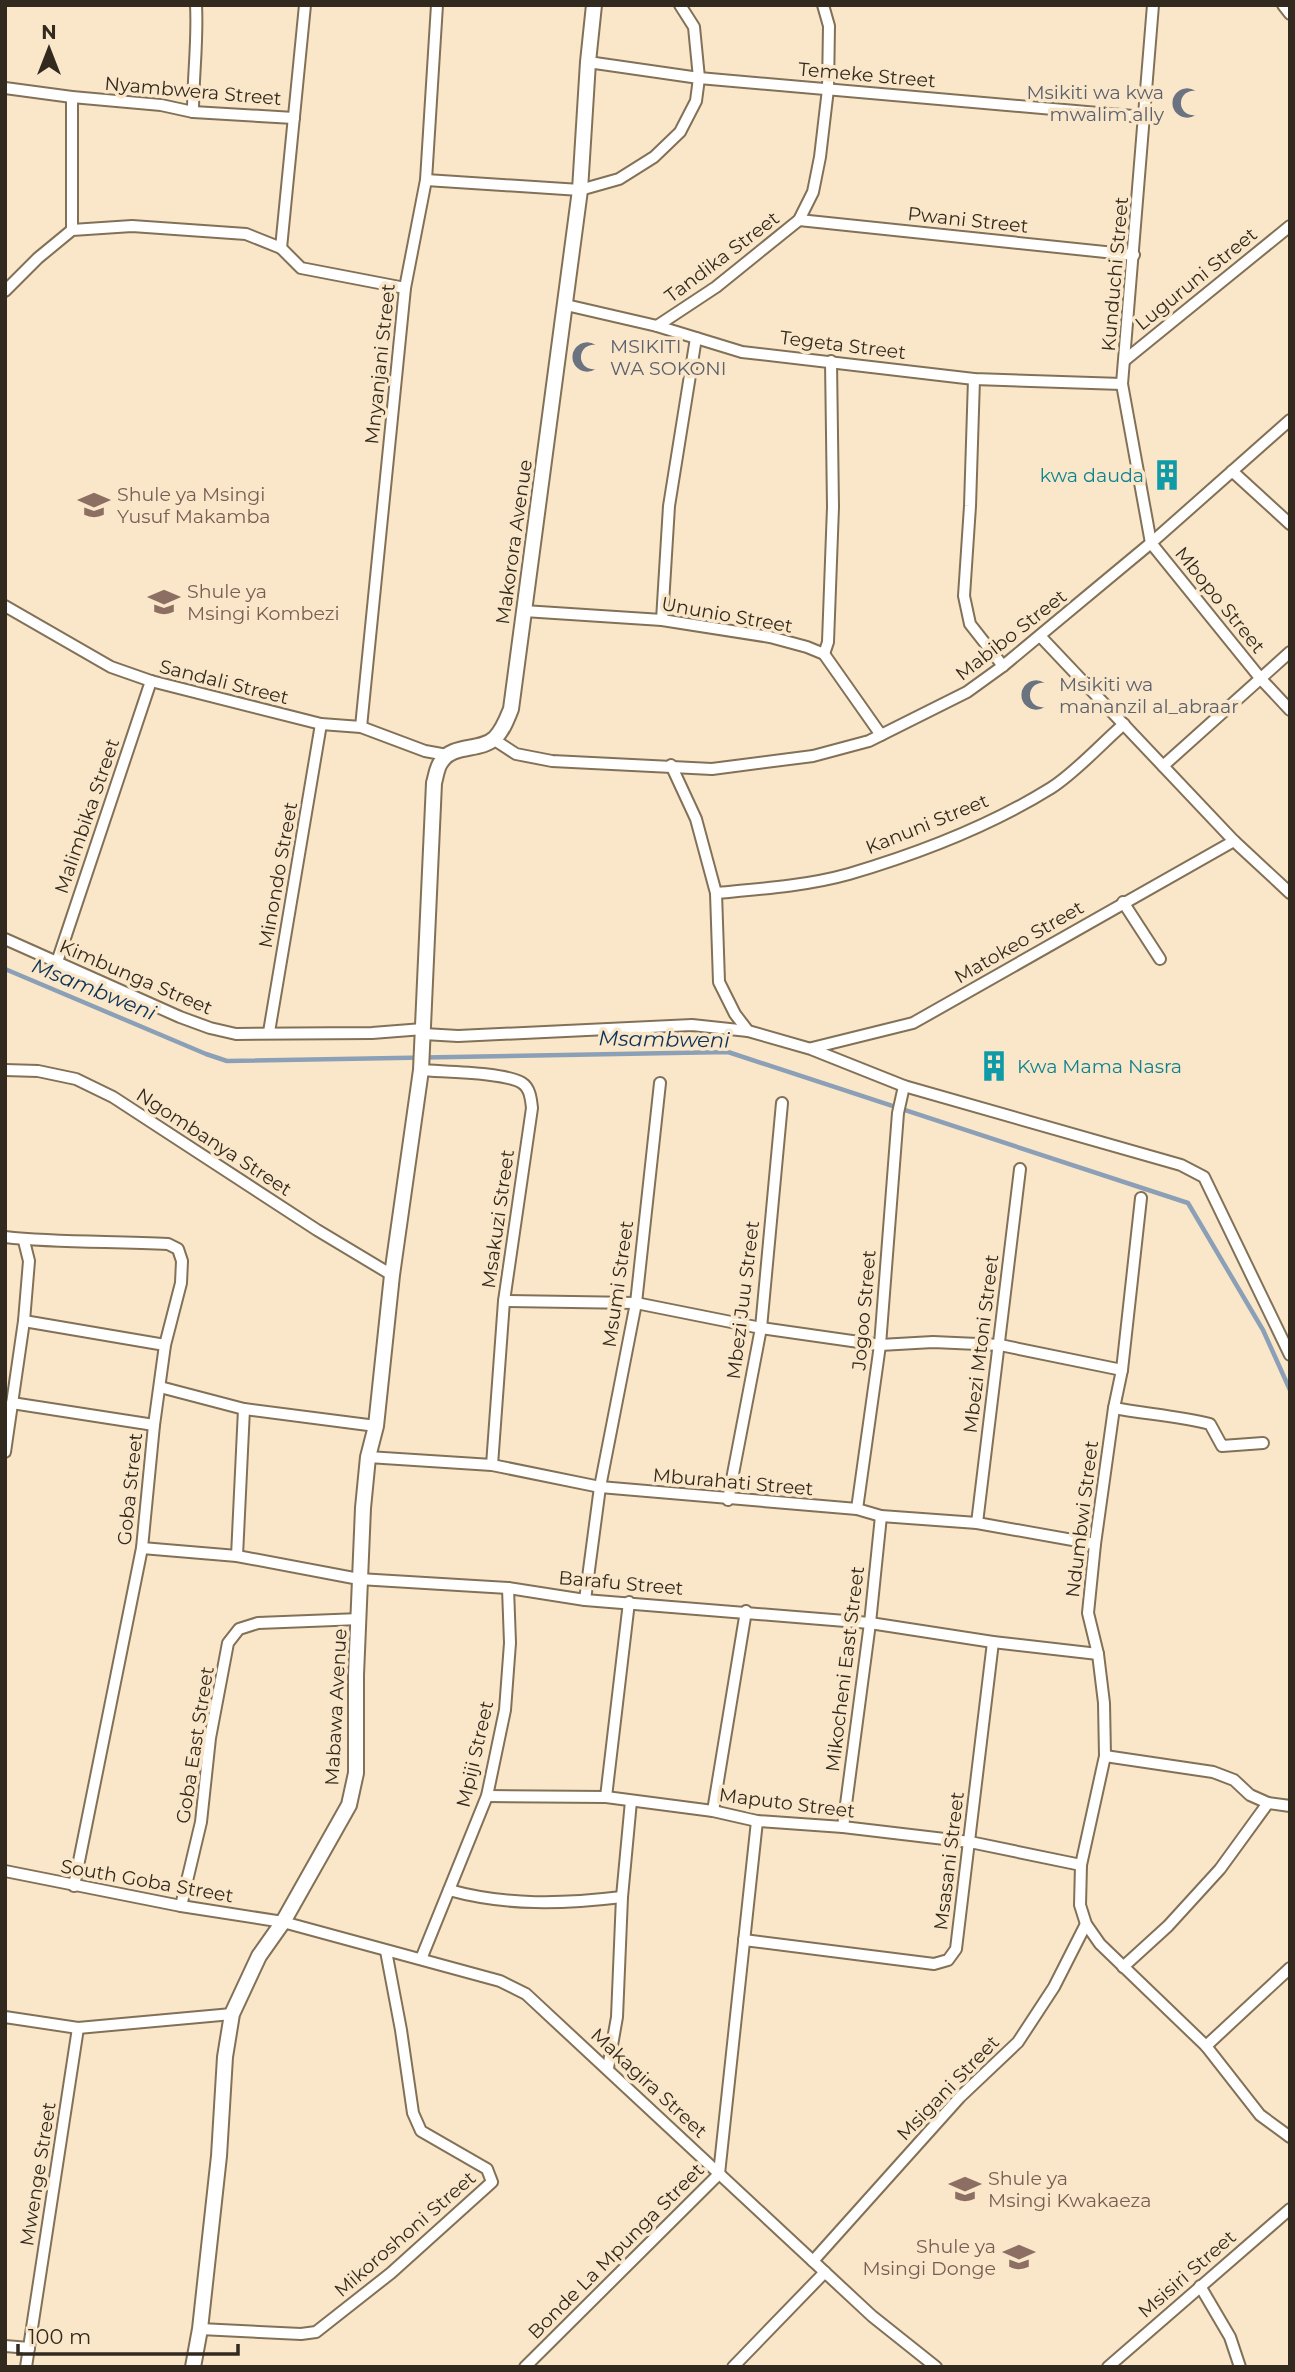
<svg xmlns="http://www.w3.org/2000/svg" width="1295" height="2372" font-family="Montserrat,sans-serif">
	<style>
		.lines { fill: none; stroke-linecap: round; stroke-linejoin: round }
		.stream { stroke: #8ba0b6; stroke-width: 4.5 }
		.minor-casing { stroke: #827157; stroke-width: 14 }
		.tertiary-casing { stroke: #827157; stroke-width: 18 }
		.minor { stroke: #fff; stroke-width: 10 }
		.tertiary { stroke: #fff; stroke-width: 14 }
		.labels { text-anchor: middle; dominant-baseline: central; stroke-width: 7; stroke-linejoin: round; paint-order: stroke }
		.street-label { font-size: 19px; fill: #322a1f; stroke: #fae7ca }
		.worship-label { font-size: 19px; fill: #5b616d; stroke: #fae7ca; text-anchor: start }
		.culture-label { font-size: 19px; fill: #0d838f; stroke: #fae7ca; text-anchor: end }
		.education-label { font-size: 19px; fill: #785e54; stroke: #fae7ca; text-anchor: start }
		.water-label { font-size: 21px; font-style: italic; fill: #0d3359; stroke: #fae7ca }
	</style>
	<rect width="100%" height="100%" fill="#fae7ca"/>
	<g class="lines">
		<polyline class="stream" points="5,969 206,1054 227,1061 728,1052 1188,1203 1263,1330 1290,1390"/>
		<defs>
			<g id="minor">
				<polyline points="1153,5 1122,384 1151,543 1261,679 1290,710"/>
				<polyline points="1283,5 1290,14"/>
				<polyline points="588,62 699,78 1144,117"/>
				<polyline points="5,88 72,97 161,105 193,112 294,118"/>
				<polyline points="72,97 72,230"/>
				<path d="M193,112C193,76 198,41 196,5"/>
				<polyline points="426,180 580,190 619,179 654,157 680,132 696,101 699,78 694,27 680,5"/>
				<polyline points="799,220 1134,255"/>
				<polyline points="281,248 305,5"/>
				<polyline points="5,291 38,258 72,230 132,226 246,234 281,248 301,268 405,288"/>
				<polyline points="566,305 657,326 742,352 974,379 1122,384"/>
				<polyline points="657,326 716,287 799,220 813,192 820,157 828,89 829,26 823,5"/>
				<polyline points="1125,360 1290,226"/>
				<polyline points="974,379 970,506 964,596 970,624 1003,666"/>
				<polyline points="1232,471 1290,524"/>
				<polyline points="5,606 111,667 151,681 321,724 361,727 425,751 447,755"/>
				<polyline points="524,611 662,620 770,637 807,647 824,654 881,735"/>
				<polyline points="662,620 669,506 696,338"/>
				<polyline points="1040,636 1234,841 1290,893"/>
				<polyline points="824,654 828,642 833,507 831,361"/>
				<polyline points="361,727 405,288 426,180 437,5"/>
				<polyline points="493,739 516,754 552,761 712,769 813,756 869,741 967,692 1003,666 1151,543 1290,420"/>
				<polyline points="671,765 696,819 716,893 719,982 735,1014 748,1031"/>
				<polyline points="1163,766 1290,652"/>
				<path d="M716,893C760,889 806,886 849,874C917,854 990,826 1051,788C1075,773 1102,743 1124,724"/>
				<polyline points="1123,902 1160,959"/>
				<polyline points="5,939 180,1017 210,1028 236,1034 372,1033 423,1029"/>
				<polyline points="57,962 151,681"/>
				<polyline points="269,1032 321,724"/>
				<polyline points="424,1034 458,1036 692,1025 748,1031 811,1049 904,1086 1181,1165 1204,1177 1290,1355"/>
				<polyline points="812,1048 913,1023 1234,841"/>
				<polyline points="5,1070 38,1071 76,1079 113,1097 317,1230 392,1275"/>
				<path d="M421,1070C443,1072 505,1072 522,1083C530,1088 531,1099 532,1108L504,1301L492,1465"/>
				<polyline points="1141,1198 1122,1370 1114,1408 1095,1544 1088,1613 1098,1654 1104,1703 1105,1756 1081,1865 1080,1905 1086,1924 1100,1944 1206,2046 1260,2115 1290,2137"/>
				<path d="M5,1237C58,1243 114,1241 168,1244L178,1249L182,1261L181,1283L165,1345L154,1425L142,1548L74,1886"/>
				<polyline points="504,1301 636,1303 761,1328 880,1345 933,1342 1000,1345 1122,1370"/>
				<polyline points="24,1321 165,1345"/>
				<polyline points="160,1387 244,1409 376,1426"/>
				<polyline points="12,1403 154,1425"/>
				<path d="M1114,1408C1146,1414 1178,1416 1210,1424L1222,1446L1263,1443"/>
				<polyline points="5,1452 24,1321 29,1261 24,1241"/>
				<polyline points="368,1457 492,1465 600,1487 857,1509 881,1516 977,1523 1095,1544"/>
				<polyline points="728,1500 761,1328 782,1103"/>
				<polyline points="857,1509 880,1345 898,1113 904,1086"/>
				<polyline points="977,1523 1020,1169"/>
				<polyline points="142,1548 237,1556 359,1579 508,1588 585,1600 870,1623 993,1642 1098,1654"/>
				<polyline points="237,1556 244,1409"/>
				<polyline points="585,1600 600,1487 636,1303 660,1083"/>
				<polyline points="1105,1756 1213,1772 1234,1780 1250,1795 1268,1803 1290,1806"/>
				<polyline points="487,1796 606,1797 713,1811 757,1821 843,1827 970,1842 1081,1865"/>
				<polyline points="606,1797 629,1602"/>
				<polyline points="713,1811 746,1611"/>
				<polyline points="843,1827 870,1623 881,1516"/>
				<polyline points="5,1871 181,1906 283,1922 500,1981 526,1994 872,2316 936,2367"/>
				<path d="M449,1890C507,1906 563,1904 622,1897"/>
				<polyline points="181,1906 201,1822 210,1738 228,1643 239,1629 258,1623 360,1619"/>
				<polyline points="744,1940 934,1964 948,1960 956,1949 993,1642"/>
				<polyline points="421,1959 487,1796 505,1710 510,1643 508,1588"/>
				<polyline points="1123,1967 1168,1926 1220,1869 1268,1803"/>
				<polyline points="5,2017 78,2028 232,2014"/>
				<polyline points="1206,2046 1290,1968"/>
				<polyline points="608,2068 617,2017 622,1897 631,1801"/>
				<polyline points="813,2261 960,2097 1018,2042 1054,1987 1086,1924"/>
				<polyline points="1200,2286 1230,2337 1240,2367"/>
				<polyline points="200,2329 301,2334 316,2332 391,2273 492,2182 487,2169 421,2131 413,2113 401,2030 386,1951"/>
				<polyline points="5,2346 29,2348"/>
				<polyline points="26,2367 78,2028"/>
				<polyline points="525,2367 719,2174 757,1821"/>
				<polyline points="733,2367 825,2272"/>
				<polyline points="1108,2367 1290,2209"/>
			</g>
			<path id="tertiary" d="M193,2367L200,2329L219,2156L225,2057L232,2014L259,1956L283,1922L349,1805L356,1773V1675L363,1508L368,1457L376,1426L392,1275L421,1070L434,783C436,776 437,767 441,762C453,743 480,752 495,738C503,730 507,719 511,709L580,190L588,62L594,5"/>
		</defs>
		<use href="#minor" class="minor-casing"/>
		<use href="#tertiary" class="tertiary-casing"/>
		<use href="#minor" class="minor"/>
		<use href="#tertiary" class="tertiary"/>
	</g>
	<defs>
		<symbol id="mosque-bare" viewBox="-9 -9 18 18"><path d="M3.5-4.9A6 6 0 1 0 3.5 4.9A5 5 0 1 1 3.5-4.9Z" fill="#6b7280" stroke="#fae7ca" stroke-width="2.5" paint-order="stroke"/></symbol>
		<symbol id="building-bare" viewBox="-9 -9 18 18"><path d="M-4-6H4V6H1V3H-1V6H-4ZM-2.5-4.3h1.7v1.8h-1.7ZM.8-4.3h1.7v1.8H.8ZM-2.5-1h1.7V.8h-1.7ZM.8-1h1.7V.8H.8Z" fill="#0f9aa8" stroke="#fae7ca" stroke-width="2.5" paint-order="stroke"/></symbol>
		<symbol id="school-bare" viewBox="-9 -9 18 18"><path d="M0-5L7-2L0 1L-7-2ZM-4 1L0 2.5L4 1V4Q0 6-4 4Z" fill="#8d6e63" stroke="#fae7ca" stroke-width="2.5" paint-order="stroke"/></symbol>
	</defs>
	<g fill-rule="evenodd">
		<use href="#mosque-bare" x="1165" y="81" width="44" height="44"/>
		<use href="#mosque-bare" x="565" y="335" width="44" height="44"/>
		<use href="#building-bare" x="1145" y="453" width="44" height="44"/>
		<use href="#school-bare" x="72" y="483" width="44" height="44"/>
		<use href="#school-bare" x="142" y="580" width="44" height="44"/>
		<use href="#mosque-bare" x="1014" y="673" width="44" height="44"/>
		<use href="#building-bare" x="972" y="1044" width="44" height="44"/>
		<use href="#school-bare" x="943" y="2167" width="44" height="44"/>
		<use href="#school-bare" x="997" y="2235" width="44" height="44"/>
	</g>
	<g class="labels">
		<g class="street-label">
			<text transform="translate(867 75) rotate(5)">Temeke Street</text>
			<text transform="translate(193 91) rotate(5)">Nyambwera Street</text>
			<text transform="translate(968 220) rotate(6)">Pwani Street</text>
			<text transform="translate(722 257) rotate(-37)">Tandika Street</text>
			<text transform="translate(1115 274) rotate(-85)">Kunduchi Street</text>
			<text transform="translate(1196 279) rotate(-39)">Luguruni Street</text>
			<text transform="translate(843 345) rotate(7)">Tegeta Street</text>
			<text transform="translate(380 364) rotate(-84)">Mnyanjani Street</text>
			<text transform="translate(514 542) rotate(-82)">Makorora Avenue</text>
			<text transform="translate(1220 600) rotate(51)">Mbopo Street</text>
			<text transform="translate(727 615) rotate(10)">Ununio Street</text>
			<text transform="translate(1011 635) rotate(-38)">Mabibo Street</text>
			<text transform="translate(224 682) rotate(14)">Sandali Street</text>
			<text transform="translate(87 816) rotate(-71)">Malimbika Street</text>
			<text transform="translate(927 824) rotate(-22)">Kanuni Street</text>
			<text transform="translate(278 875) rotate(-80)">Minondo Street</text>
			<text transform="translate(1019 942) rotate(-30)">Matokeo Street</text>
			<text transform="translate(136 977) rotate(23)">Kimbunga Street</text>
			<text transform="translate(214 1142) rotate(33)">Ngombanya Street</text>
			<text transform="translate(498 1219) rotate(-82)">Msakuzi Street</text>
			<text transform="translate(618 1284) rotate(-82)">Msumi Street</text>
			<text transform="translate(743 1300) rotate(-83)">Mbezi Juu Street</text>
			<text transform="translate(864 1310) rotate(-85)">Jogoo Street</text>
			<text transform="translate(981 1344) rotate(-83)">Mbezi Mtoni Street</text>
			<text transform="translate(733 1482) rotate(5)">Mburahati Street</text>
			<text transform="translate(130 1489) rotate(-84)">Goba Street</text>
			<text transform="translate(1082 1519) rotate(-83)">Ndumbwi Street</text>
			<text transform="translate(621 1583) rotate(5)">Barafu Street</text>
			<text transform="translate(845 1669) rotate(-83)">Mikocheni East Street</text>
			<text transform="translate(336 1707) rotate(-87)">Mabawa Avenue</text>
			<text transform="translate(195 1745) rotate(-81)">Goba East Street</text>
			<text transform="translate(475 1754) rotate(-77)">Mpiji Street</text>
			<text transform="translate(787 1803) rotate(7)">Maputo Street</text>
			<text transform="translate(949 1861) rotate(-83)">Msasani Street</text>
			<text transform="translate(147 1881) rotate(10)">South Goba Street</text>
			<text transform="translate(649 2083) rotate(43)">Makagira Street</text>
			<text transform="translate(948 2088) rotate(-46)">Msigani Street</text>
			<text transform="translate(38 2174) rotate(-81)">Mwenge Street</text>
			<text transform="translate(405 2234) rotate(-41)">Mikoroshoni Street</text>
			<text transform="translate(616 2251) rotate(-45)">Bonde La Mpunga Street</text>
			<text transform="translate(1187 2274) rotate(-41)">Msisiri Street</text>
		</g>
		<g class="worship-label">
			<text x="1164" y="92" text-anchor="end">Msikiti wa kwa<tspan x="1164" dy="22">mwalim ally</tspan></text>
			<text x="610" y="346">MSIKITI<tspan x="610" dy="22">WA SOKONI</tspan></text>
			<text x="1059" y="684">Msikiti wa<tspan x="1059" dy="22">mananzil al_abraar</tspan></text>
		</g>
		<g class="culture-label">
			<text x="1144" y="475">kwa dauda</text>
			<text x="1017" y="1066" text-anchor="start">Kwa Mama Nasra</text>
		</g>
		<g class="education-label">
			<text x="117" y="494">Shule ya Msingi<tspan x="117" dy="22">Yusuf Makamba</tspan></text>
			<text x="187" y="591">Shule ya<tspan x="187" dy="22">Msingi Kombezi</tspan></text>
			<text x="988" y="2178">Shule ya<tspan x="988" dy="22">Msingi Kwakaeza</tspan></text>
			<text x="996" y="2246" text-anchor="end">Shule ya<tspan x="996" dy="22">Msingi Donge</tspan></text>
		</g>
		<g class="water-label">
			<text transform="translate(94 989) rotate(22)">Msambweni</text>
			<text transform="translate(664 1039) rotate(1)">Msambweni</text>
		</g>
	</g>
	<rect width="1295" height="2372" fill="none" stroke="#322a1f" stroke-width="14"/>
	<g transform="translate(49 49)" stroke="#fae7ca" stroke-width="5" paint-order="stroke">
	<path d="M0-5L12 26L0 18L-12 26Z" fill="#322a1f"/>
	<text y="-10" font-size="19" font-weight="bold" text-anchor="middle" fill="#322a1f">N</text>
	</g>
	<path d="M18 2344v10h220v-10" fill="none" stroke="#322a1f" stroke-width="3.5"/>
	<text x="28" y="2344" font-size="21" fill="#322a1f" stroke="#fae7ca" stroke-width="5" paint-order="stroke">100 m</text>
</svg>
